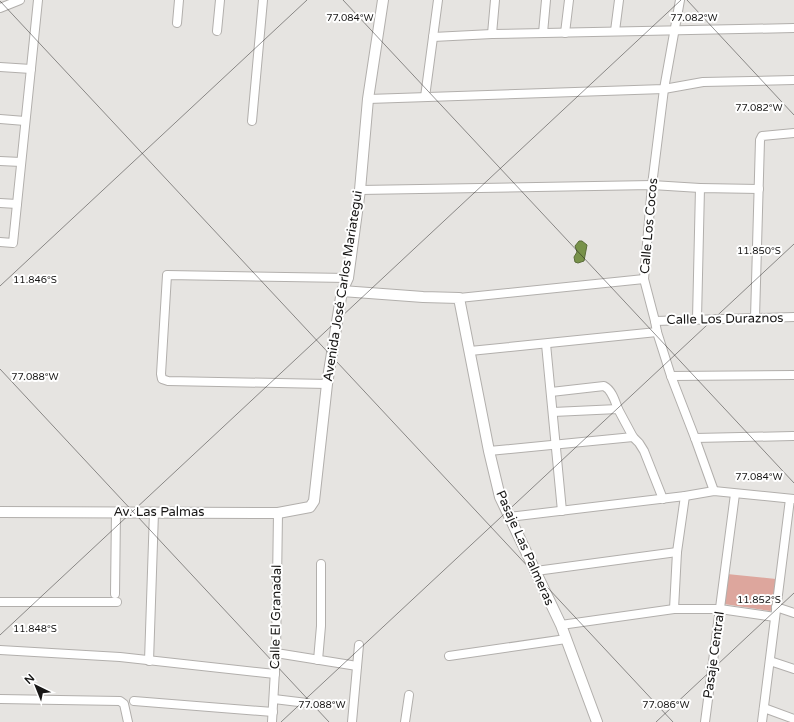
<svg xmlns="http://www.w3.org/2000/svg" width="794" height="722" font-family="'Varela Round',sans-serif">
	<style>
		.green { fill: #dda69d }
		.water { fill: #78924a; stroke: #5b6d3a }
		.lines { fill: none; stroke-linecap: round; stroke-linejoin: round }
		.minor-casing { stroke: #b2afac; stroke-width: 10 }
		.tertiary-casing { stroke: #b2afac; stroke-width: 12 }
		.minor { stroke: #fff; stroke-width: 8 }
		.tertiary { stroke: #fff; stroke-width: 10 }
		.ticks { fill: none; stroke: #181716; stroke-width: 1; stroke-opacity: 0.45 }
		.labels { text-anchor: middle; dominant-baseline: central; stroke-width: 4; stroke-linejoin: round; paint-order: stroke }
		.street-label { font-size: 13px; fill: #181716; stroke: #fff }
		.ticks-label { font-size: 10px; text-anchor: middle; fill: #181716; stroke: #fff; stroke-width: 4; stroke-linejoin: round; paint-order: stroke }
	</style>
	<rect width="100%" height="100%" fill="#e6e4e1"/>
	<polygon class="green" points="727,574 776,579 772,610 770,611 724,604"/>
	<polygon class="water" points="579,241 582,241 587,245 584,261 578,263 575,262 574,257 577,252 575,246"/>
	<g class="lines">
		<defs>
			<g id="minor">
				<polyline points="680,0 664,89 652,185 644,279 655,321 657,332 671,376 695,438 714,491"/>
				<polyline points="0,8 20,0"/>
				<polyline points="177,23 179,0"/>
				<polyline points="217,31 220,0"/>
				<polyline points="615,31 619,0"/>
				<polyline points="543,33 546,0"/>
				<polyline points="565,33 569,0"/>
				<polyline points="492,34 495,0"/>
				<polyline points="433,37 492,34 794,28"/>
				<polyline points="0,67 31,69"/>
				<polyline points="425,97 438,0"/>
				<polyline points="368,99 664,89 703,82 794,80"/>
				<polyline points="0,119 25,121"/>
				<polyline points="252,121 263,0"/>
				<polyline points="0,161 21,162"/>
				<polyline points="360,190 652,185 700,188"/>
				<polyline points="0,203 17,204"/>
				<polyline points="0,242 13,243 38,0"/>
				<polyline points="459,298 644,279"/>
				<polyline points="755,318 760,140 762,136 794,133"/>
				<polyline points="697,319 700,188 759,189"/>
				<polyline points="655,321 794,317"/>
				<polyline points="546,344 562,511"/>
				<polyline points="470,351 657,332"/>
				<polyline points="671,376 794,375"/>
				<polyline points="327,384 168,381 162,379 161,374 167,275 348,278"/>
				<path d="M551,392L604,386C612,390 615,401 618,409"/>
				<polyline points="553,412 618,409 633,437 639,443 644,451 663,499"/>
				<polyline points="695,438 793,436"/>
				<polyline points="489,451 633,437"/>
				<polyline points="509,517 685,496 714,491 794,499"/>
				<polyline points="536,571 677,552"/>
				<polyline points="115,594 116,512"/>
				<polyline points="0,602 117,602"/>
				<polyline points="776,607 794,613"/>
				<polyline points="674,609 677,552 685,496"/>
				<polyline points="561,625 674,609 720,609 775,617"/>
				<polyline points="0,650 120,657 275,674"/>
				<polyline points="276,653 357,666"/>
				<polyline points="449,656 566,639"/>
				<polyline points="318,660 321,626 321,564"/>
				<polyline points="149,661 154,512"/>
				<polyline points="770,661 794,669"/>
				<polyline points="0,699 120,701 124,704 128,722"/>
				<polyline points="274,699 307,703"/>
				<polyline points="134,701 273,712"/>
				<polyline points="764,708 794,719"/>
				<polyline points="272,722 276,653 278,513"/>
				<polyline points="352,722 359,645"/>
				<polyline points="405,722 409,695"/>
				<polyline points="705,722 735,494"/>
				<polyline points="762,722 790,499"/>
			</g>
			<g id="tertiary">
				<polyline points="342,291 423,297 459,298 489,451 500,497 561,625 597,722"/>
				<polyline points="0,512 278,513 310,507 314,501 327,384 342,291 348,278 360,190 368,99 383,0"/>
			</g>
		</defs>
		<use href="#minor" class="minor-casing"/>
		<use href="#tertiary" class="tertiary-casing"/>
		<use href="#minor" class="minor"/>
		<use href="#tertiary" class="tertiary"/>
	</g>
	<path class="ticks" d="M343,0L794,483M687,0L794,115M0,1L673,722M0,286L307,0M0,369L329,722M0,635L681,0M281,722L794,244M656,722L794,593"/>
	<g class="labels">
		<g class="street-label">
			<text transform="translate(649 226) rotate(-85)">Calle Los Cocos</text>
			<text transform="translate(343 286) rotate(-81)">Avenida José Carlos Mariategui</text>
			<text transform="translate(725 319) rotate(-1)">Calle Los Duraznos</text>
			<text x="159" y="512">Av. Las Palmas</text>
			<text transform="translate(525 548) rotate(66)">Pasaje Las Palmeras</text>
			<text transform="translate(276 617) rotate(-89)">Calle El Granadal</text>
			<text transform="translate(714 655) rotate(-82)">Pasaje Central</text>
		</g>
	</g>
	<g class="ticks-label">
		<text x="350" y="21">77.084°W</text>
		<text x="694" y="21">77.082°W</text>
		<text x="759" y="111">77.082°W</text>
		<text x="759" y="254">11.850°S</text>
		<text x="35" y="283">11.846°S</text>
		<text x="35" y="380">77.088°W</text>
		<text x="759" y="480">77.084°W</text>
		<text x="759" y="603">11.852°S</text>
		<text x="35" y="632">11.848°S</text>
		<text x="322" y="708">77.088°W</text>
		<text x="666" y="708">77.086°W</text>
	</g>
	<g transform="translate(36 686) rotate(317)" stroke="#ffffff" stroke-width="3" paint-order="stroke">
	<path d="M0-3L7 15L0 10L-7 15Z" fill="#181716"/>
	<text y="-6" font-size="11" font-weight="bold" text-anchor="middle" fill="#181716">N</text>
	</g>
</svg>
